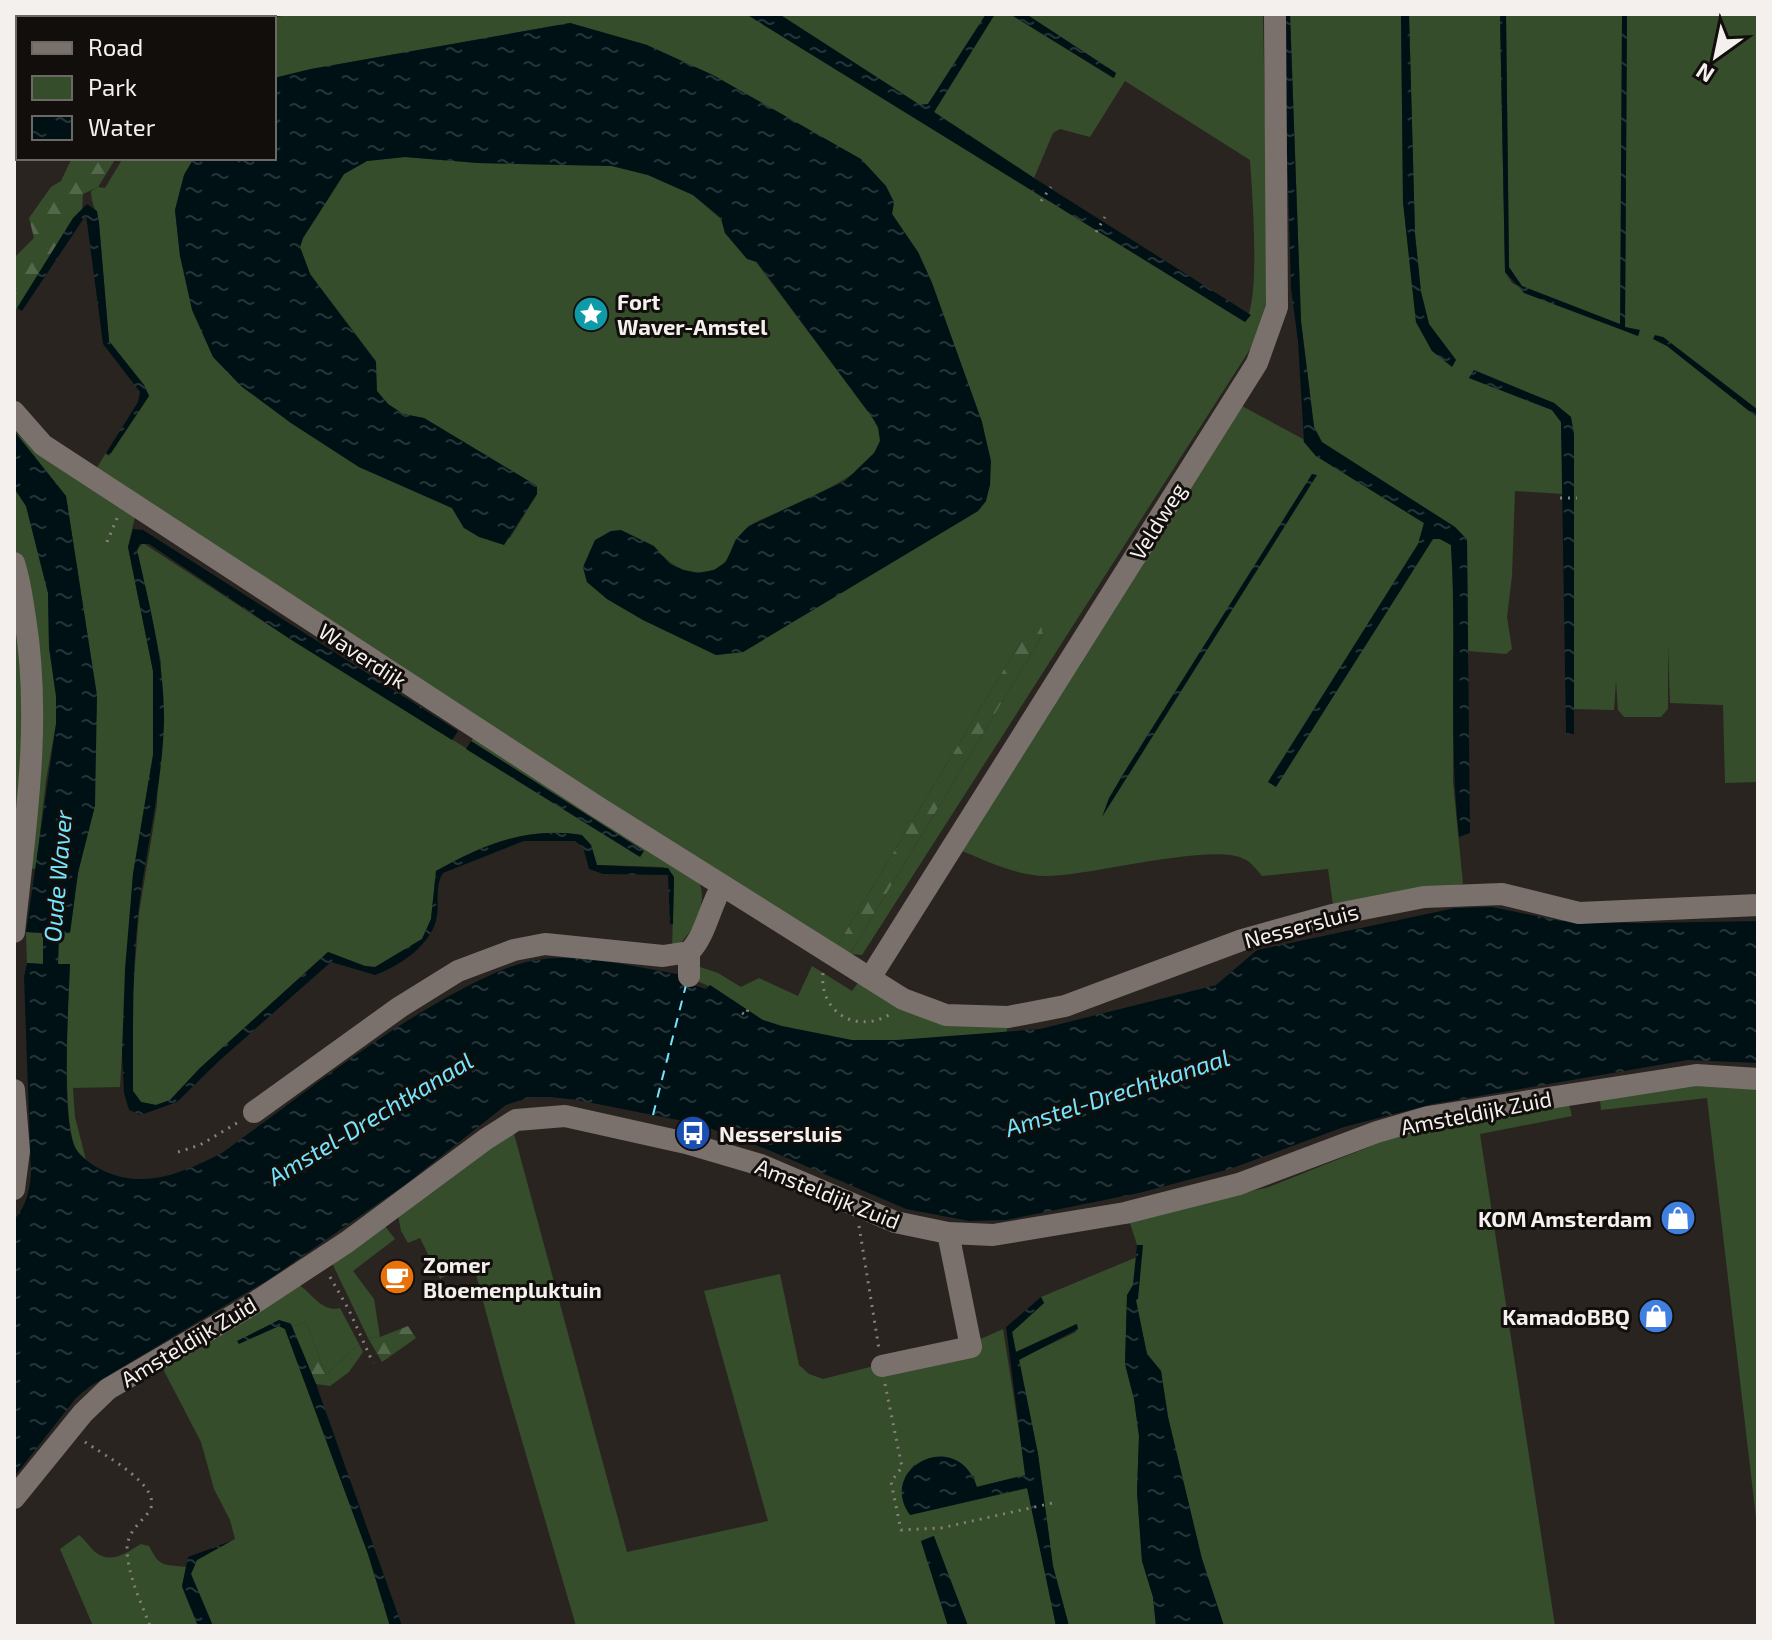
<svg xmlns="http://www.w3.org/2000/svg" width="1772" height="1640" font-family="'Exo 2',sans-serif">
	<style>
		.green { fill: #354d2b }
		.forest { fill: url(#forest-firs) }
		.water { fill: url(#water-ripples) }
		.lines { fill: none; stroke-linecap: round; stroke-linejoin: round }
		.ferry { stroke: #76e4fd; stroke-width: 2; stroke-dasharray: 10 8; stroke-linecap: butt }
		.path { stroke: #85807c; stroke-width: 3; stroke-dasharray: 2 6; stroke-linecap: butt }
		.minor { stroke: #7a716d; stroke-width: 22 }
		.labels { text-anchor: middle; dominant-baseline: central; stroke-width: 6; stroke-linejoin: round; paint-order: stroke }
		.poi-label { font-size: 22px; font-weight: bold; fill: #f4f0ed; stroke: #110e0c; text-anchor: start }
		.street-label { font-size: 22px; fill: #f4f0ed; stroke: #110e0c }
		.water-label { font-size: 24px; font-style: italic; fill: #76e4fd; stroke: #110e0c }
	</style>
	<defs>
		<pattern id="forest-firs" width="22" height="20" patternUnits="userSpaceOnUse" patternTransform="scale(2)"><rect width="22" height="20" fill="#354d2b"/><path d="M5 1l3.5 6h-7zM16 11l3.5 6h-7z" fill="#53674a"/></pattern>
		<pattern id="water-ripples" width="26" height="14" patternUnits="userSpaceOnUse" patternTransform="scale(2)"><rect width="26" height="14" fill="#001116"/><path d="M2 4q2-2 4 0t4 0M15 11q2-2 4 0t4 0" fill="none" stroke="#263438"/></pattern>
	</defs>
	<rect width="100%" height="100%" fill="#2a2420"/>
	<g class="green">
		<polygon points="57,14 220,14 218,18 64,18"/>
		<path d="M290,14H746L1245,322C1261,301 1252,191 1250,160L1125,81L1090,137L1060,129L1053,133L1034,178L934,112L995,14H1010L1113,78L1116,73L1026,14H1263L1268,281L1267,313L1263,329L862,955L850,954L1043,634L1040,623L1021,641L837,946L93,474L106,453L109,456L149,396L144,385L109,341L99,223C97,211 91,204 91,191L98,187L105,188L123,158H194L184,175L175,210L180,256L241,386L291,423L359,467L452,508L464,528L510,538L537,494V486L424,418L403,414L388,404L376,391V361L310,274L300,247L303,238L344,174L367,161L405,157L478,163L612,166L648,175L693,195L721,219L725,233L747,258L756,262L872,417C876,424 881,431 880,440C877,477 780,508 751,525C732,536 733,564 713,570C695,576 675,569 663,556L583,567L587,582L607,599L643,620L716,655L743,652L978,511L986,501L982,422L932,283L918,252L892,214L894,202L647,45L570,23L311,69L274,78V18Z"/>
		<polygon points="779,14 986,14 928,104 920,105"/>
		<polygon points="1290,14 1401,14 1403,202 1416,322 1432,351 1456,360 1429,324 1421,292 1415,234 1409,14 1500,14 1505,272 1512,283 1638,336 1639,330 1625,327 1627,14 1758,14 1758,410 1663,337 1654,339 1667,346 1758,418 1758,782 1725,783 1723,705 1670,703 1668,646 1668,709 1661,717 1624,717 1618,710 1616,681 1614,710 1573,709 1571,417 1554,403 1474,371 1469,378 1552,410 1561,422 1563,494 1515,491 1512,576 1507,617 1512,649 1506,654 1468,651 1467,539 1455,527 1321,442 1314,427 1301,321"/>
		<polygon points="1506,14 1622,14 1621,325 1521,286 1509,267"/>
		<path d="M1242,406L1303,439L1304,442L1316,456L1424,523L1419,544L1268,782L1276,786L1433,539H1440L1451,545L1454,605L1453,782L1463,884L1333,905L1328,869L1262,876C1257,870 1251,862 1244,859C1211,842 1089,877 1044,876C1014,875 985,860 957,849Z"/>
		<path d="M15,432L43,455L135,517L128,547L153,671V755L133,874L120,1087L73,1088L75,1117L86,1160C83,1157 79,1154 77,1151C61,1126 69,1000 69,964L58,965L59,933H70L95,743L97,696L66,496Z"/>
		<polygon points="14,488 26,506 48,593 49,647 56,696 56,724 46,780 36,869 28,868 27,591 14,543"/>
		<path d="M143,543L290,639L640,856L643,851L471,741L475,736L698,879C710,905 692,935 672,951L674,877L663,867L597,865L591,845L581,835C526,826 483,845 436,871L431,919L422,939L375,967L365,966L328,952L200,1068L170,1100L156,1105L141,1102L133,1091V991L139,913L157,805L161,662L137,550Z"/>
		<polygon points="14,585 24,700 14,866"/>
		<polygon points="26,932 43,933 43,964 27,963"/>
		<path d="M697,966L718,973L741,987L759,978L798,996L812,966L852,991L860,980L909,1009L1010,1020L1006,1033L874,1042C838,1040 795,1035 762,1020C739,1008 721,990 697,981Z"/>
		<polygon points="1708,1085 1758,1088 1758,1535 1707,1098 1601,1110 1600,1100 1674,1086"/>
		<polygon points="1569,1104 1572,1116 1480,1134 1555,1626 1224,1626 1202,1559 1168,1417 1161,1371 1147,1354 1135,1300 1142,1245 1137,1245 1129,1220 1269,1187 1404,1133 1440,1124"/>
		<polygon points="513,1130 627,1552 768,1521 704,1291 780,1274 799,1365 809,1374 823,1379 983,1338 1003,1329 1026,1475 976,1487 974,1476 914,1465 905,1477 910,1515 1028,1488 1056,1626 968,1626 933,1536 921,1541 948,1626 576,1626 504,1379 472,1260 440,1279 420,1238 408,1243 401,1231 398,1215"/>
		<polygon points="385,1226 395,1239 353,1271 374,1299 380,1337 368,1338 332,1263"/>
		<polygon points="1137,1257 1133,1285 1127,1296 1125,1364 1134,1399 1139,1436 1137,1492 1142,1561 1153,1597 1156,1626 1069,1626 1053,1566 1038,1454 1019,1359 1076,1332 1076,1324 1016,1352 1012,1332 1044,1303 1041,1297"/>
		<path d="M299,1285C312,1293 322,1313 340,1308L359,1344L326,1375L306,1322L292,1327L290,1323L279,1320L239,1343L279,1326L285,1329L368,1554L390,1626H213L191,1574L197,1560L235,1539L230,1520L214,1489L201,1442L162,1367Z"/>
		<path d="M79,1535C85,1540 88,1545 93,1550C109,1566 126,1553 141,1544L149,1546C160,1568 163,1564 186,1567L182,1587L198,1626H93L60,1549Z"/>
	</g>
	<g class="forest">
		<polygon points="72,158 116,158 98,187 83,194 82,209 73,219 14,313 14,258 34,238 29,218 51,187 61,181"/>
		<polygon points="1040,622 1043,634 850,954 837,946 1021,641"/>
		<polygon points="306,1322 326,1375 359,1344 363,1352 349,1372 330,1386 316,1384 292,1327"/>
		<polygon points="408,1326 416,1338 382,1362 368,1338 380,1337"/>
	</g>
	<g class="water">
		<polygon points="746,14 779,14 920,105 928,104 986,14 995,14 934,112 1034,178 1251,315 1245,322"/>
		<polygon points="1010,14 1026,14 1116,73 1114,78"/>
		<path d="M1283,14H1290L1301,321L1314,427L1322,442L1455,527L1467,540L1470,833L1459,837C1448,740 1457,642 1451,545L1440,539H1433L1276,787L1268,782L1418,544L1424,523L1316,456L1304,442L1298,342L1291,288Z"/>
		<polygon points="1401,14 1409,14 1415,234 1421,292 1429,324 1456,360 1452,367 1432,351 1416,322 1403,202"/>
		<polygon points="1500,14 1506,14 1509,267 1522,286 1620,324 1622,14 1627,14 1625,327 1640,330 1638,336 1524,293 1505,272"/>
		<polygon points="570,23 647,45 713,75 861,159 886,186 894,202 892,214 918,252 932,283 982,422 991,461 990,485 986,501 978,511 743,652 716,655 643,620 607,599 587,582 583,567 595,540 611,531 621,530 654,546 670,564 683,570 698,573 714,570 726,562 736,539 749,526 845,481 874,453 880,441 878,427 872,417 757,262 747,259 725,233 721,218 693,195 648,175 612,166 478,163 405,157 367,161 344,174 303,238 300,247 310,274 376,362 377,391 388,404 403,414 424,418 537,486 537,494 504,545 479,537 464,528 452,508 359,467 291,423 241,386 213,357 192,310 180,256 175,210 184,175 194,158 274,158 274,78 311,69"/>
		<polygon points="87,204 97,211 99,223 109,341 144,385 149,396 109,456 106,453 138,402 140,392 103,344 86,215 22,311 17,308 73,218"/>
		<polygon points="1655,335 1663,337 1758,410 1758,418 1667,346 1653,339"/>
		<polygon points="1474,370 1554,403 1571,417 1574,434 1574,734 1566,734 1561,422 1552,410 1469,378"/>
		<path d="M14,431L66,496L97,696L95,806L78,873L70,933H59L58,964H70C69,1003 60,1120 76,1149C81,1157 92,1165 100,1169C143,1191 182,1173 222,1153C301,1096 378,1033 464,988C489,975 515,962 544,959C583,954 648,969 688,976L694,985L706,989L710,985L763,1020L782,1026L852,1040H897L1040,1029L1216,985L1257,950L1455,908L1492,907L1561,921L1640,923L1758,921V1063L1688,1060L1433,1104L1344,1127L1230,1169L1139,1193L1006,1220L969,1221L906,1209L766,1149L698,1124L577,1100L551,1097H531L506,1105L406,1184L271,1278L89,1387L76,1398L14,1477V1220C26,1206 29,1193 31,1174L24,977L27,963L43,964V933L26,932L56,724V696L49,647L48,593L26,506L14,488Z"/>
		<polygon points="1312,474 1317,475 1102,817 1109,798 1125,771"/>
		<path d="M133,529L143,530L458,731L452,740L290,639L149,544H140L137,550C150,607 165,665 164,723C162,789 145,851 138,916C132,974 133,1033 133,1091L141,1102L156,1105L170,1100L200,1068L328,952L365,966L375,967L422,939L431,919L436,871C483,845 527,826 582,835L591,845L597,865L668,868L674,877L673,924H670L668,875L603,874L589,869L583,847L575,841H524L443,873C435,885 439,902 437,916C433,944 400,966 375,975L331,962L219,1061L177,1102L141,1115L129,1110L124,1093L122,1054L125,969L133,874L153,755V671L128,547Z"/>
		<polygon points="471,741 644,851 640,857 466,749"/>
		<polygon points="1137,1245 1143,1245 1138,1299 1136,1300 1147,1354 1161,1371 1168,1417 1202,1559 1224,1626 1156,1626 1153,1597 1142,1561 1137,1492 1139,1436 1134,1399 1125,1364 1127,1295 1133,1285"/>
		<path d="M1041,1297L1044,1303L1012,1332L1016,1352L1077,1324L1078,1329L1019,1360L1038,1454L1053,1566L1069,1626H1056L1027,1488L910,1515C876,1468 957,1426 977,1487L1025,1475L1006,1327Z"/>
		<polygon points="279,1320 291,1324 316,1384 402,1626 390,1626 368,1554 285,1329 279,1326 239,1344 237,1341"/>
		<polygon points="934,1536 968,1626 948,1626 921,1541"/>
		<polygon points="231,1541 197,1560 191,1574 213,1626 198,1626 182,1586 188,1557"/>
	</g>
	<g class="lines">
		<polyline class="ferry" points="653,1115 686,985"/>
		<g class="path">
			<polyline points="14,125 18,121"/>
			<polyline points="1041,201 1051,187"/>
			<polyline points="1096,232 1105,217"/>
			<polyline points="1560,498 1577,498"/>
			<polyline points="107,542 118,516"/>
			<path d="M823,973C819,1014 859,1035 892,1013"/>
			<polyline points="742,1013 746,1015 749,1006"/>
			<polyline points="178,1152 200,1145 237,1123"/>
			<polyline points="859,1226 879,1349"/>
			<polyline points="330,1277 349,1310 373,1363"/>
			<polyline points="885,1384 902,1467 891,1482 901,1530 941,1528 1057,1502"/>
			<path d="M85,1442C102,1454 168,1488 148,1513C138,1525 127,1533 127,1550C128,1576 141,1602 150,1626"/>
		</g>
		<g class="minor">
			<polyline points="14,412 43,445 596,806 903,999 946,1015 1008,1017 1065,1006 1242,940 1332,915 1424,897 1502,894 1579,913 1758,905"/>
			<path d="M14,563C20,581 22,599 25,618C42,722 25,828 14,932"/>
			<polyline points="689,976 689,952"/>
			<polyline points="870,978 1257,363 1277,307 1275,14"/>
			<polyline points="14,1090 19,1151 14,1189"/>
			<path d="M254,1112L400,1007L458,971L514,950L545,944L663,956L689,952C705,937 710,906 722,886"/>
			<polyline points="882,1366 971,1347 948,1233"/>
			<polyline points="14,1498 83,1413 108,1389 248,1307 347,1242 486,1139 516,1120 565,1116 686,1143 761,1165 895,1222 948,1233 993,1235 1125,1213 1239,1184 1377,1132 1428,1117 1696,1075 1758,1079"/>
		</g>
	</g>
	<defs>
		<symbol id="sight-disc" viewBox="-11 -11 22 22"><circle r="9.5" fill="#0f9aa8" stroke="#110e0c"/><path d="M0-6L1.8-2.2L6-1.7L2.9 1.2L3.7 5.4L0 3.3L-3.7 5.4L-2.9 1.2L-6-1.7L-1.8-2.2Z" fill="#fff"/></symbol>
		<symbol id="bus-disc" viewBox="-11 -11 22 22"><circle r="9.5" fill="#1a4fb4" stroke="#110e0c"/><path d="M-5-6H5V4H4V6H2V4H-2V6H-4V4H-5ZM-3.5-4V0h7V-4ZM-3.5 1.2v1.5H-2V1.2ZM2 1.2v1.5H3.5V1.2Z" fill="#fff"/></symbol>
		<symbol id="shop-disc" viewBox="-11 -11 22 22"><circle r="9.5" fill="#3f7fe0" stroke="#110e0c"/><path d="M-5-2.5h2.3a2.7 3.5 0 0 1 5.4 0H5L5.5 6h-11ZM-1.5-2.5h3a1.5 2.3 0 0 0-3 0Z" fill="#fff"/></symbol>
		<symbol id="cafe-disc" viewBox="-11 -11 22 22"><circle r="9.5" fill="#e8710a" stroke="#110e0c"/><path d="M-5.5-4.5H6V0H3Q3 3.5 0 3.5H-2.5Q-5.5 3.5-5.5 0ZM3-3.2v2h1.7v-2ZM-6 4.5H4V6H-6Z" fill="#fff"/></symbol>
	</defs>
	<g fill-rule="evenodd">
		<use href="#sight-disc" x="571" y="294" width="40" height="40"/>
		<use href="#bus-disc" x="673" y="1113" width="40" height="40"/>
		<use href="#shop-disc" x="1658" y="1198" width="40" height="40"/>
		<use href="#cafe-disc" x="377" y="1257" width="40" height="40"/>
		<use href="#shop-disc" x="1636" y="1296" width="40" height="40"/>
	</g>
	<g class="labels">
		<g class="poi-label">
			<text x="617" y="301">Fort<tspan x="617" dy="25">Waver-Amstel</tspan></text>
			<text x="719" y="1133">Nessersluis</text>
			<text x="1652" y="1218" text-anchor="end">KOM Amsterdam</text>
			<text x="423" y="1264">Zomer<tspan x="423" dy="25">Bloemenpluktuin</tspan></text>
			<text x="1630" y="1316" text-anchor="end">KamadoBBQ</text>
		</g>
		<g class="street-label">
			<text transform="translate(1157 521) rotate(-58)">Veldweg</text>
			<text transform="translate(363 655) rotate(33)">Waverdijk</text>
			<text transform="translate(1301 925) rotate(-15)">Nessersluis</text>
			<text transform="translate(1476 1112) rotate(-11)">Amsteldijk Zuid</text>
			<text transform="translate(828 1193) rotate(22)">Amsteldijk Zuid</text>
			<text transform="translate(188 1341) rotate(-31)">Amsteldijk Zuid</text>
		</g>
		<g class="water-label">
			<text transform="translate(57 876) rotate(-85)">Oude Waver</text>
			<text transform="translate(1117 1092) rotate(-18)">Amstel-Drechtkanaal</text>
			<text transform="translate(370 1118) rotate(-31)">Amstel-Drechtkanaal</text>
		</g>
	</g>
	<rect width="1772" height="1640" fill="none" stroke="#f4f0ed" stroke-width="32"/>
	<rect x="16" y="16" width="260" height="144" fill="#110e0c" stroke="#6c6866" stroke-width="2"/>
	<rect x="32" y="42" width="40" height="12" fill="#7a716d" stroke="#6c6866" stroke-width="2"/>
	<text x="88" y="56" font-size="24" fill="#f4f0ed">Road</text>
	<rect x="32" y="76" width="40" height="24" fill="#354d2b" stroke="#6c6866" stroke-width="2"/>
	<text x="88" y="96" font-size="24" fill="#f4f0ed">Park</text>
	<rect x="32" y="116" width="40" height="24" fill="url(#water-ripples)" stroke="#6c6866" stroke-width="2"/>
	<text x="88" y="136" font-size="24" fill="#f4f0ed">Water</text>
	<g transform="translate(1716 56) rotate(213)" stroke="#110e0c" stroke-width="6" paint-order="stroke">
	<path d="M0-6L14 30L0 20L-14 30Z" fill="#f4f0ed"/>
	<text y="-12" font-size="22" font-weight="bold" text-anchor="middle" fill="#f4f0ed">N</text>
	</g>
</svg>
